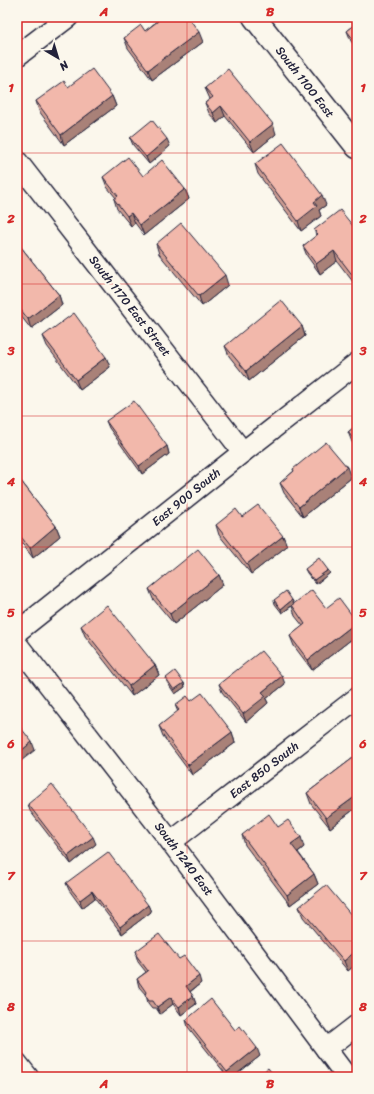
<svg xmlns="http://www.w3.org/2000/svg" width="374" height="1094" font-family="Sriracha,sans-serif">
	<style>
		.lines { fill: none; stroke-linecap: round; stroke-linejoin: round }
		.street-casing { stroke: #22223b; stroke-width: 23 }
		.secondary-casing { stroke: #22223b; stroke-width: 25 }
		.street { stroke: #fbf7ec; stroke-width: 20 }
		.secondary { stroke: #fbf7ec; stroke-width: 22 }
		.wall { fill: #d09e93; stroke: #22223b }
		.shaded-wall { fill: #a98178; stroke: #22223b }
		.building { fill: #f2b8ab; stroke: #22223b }
		.grid { fill: none; stroke: #d62828; stroke-width: 1; stroke-opacity: 0.55 }
		.labels { text-anchor: middle; dominant-baseline: central; stroke-width: 4; stroke-linejoin: round; paint-order: stroke }
		.street-label { font-size: 12px; fill: #22223b; stroke: #fbf7ec }
		.neatline { fill: none; stroke: #d62828; stroke-width: 1.5 }
		.grid-label { font-size: 13px; text-anchor: middle; font-weight: bold; fill: #d62828 }
	</style>
	<rect width="100%" height="100%" fill="#fbf7ec"/>
	<filter id="ink" filterUnits="userSpaceOnUse"><feTurbulence type="fractalNoise" baseFrequency=".025" numOctaves="2"/><feDisplacementMap in="SourceGraphic" scale="8" xChannelSelector="R" yChannelSelector="G"/><feConvolveMatrix kernelMatrix="1 2 1 2 8 2 1 2 1" color-interpolation-filters="sRGB"/></filter>
	<g filter="url(#ink)">
		<g class="lines">
			<defs>
				<g id="street">
					<polyline points="17,56 68,17"/>
					<polyline points="17,161 243,452"/>
					<polyline points="17,632 243,452 357,363"/>
					<polyline points="17,644 171,842 347,1077"/>
					<polyline points="171,842 357,698"/>
					<polyline points="326,1049 357,1025"/>
					<polyline points="17,1063 28,1077"/>
				</g>
				<polyline id="secondary" points="254,17 357,147"/>
			</defs>
			<use href="#street" class="street-casing"/>
			<use href="#secondary" class="secondary-casing"/>
			<use href="#street" class="street"/>
			<use href="#secondary" class="secondary"/>
		</g>
		<g class="wall">
			<polygon points="154,17 188,17 203,42 152,80 128,48 124,38 145,31 156,22"/>
			<polygon points="351,17 357,17 357,49 351,41 347,31 356,24"/>
			<polygon points="68,87 112,96 116,106 64,145 39,111 36,101"/>
			<polygon points="205,88 276,134 254,152 225,116 217,123 209,113 205,103 210,99"/>
			<polygon points="130,138 170,146 149,164 133,145"/>
			<polygon points="255,164 326,205 319,210 321,216 301,231 258,174"/>
			<polygon points="143,176 185,189 189,199 144,235 135,223 131,226 117,209 114,199 116,198 107,187 103,177"/>
			<polygon points="314,230 357,231 357,287 337,261 320,274 307,256 303,246 317,236"/>
			<polygon points="17,242 59,295 62,305 31,329 17,311"/>
			<polygon points="156,244 228,285 202,306 159,254"/>
			<polygon points="302,326 305,336 249,381 229,356 225,346"/>
			<polygon points="43,336 106,357 110,367 80,390 47,346"/>
			<polygon points="106,421 167,446 169,454 142,474 109,428"/>
			<polygon points="357,425 357,449 352,442 348,432"/>
			<polygon points="293,469 351,478 303,517 284,493 280,483 294,471"/>
			<polygon points="17,476 56,526 60,536 33,558 17,537"/>
			<polygon points="216,525 283,536 287,546 251,574 219,535"/>
			<polygon points="305,569 328,570 330,573 316,584 307,573"/>
			<polygon points="219,575 223,585 174,624 153,599 149,589"/>
			<polygon points="274,600 292,600 294,604 326,608 357,622 357,635 312,670 294,646 290,636 303,626 295,616 292,606 282,613 275,604"/>
			<polygon points="81,626 155,665 159,675 132,696 85,636"/>
			<polygon points="166,678 184,683 185,687 175,694 167,682"/>
			<polygon points="219,684 285,684 266,699 268,703 246,722 222,692"/>
			<polygon points="191,701 232,732 235,743 192,775 163,736 159,726 178,712 175,705"/>
			<polygon points="357,755 357,807 330,828 311,804 307,793"/>
			<polygon points="28,804 96,844 71,864 30,811"/>
			<polygon points="278,827 304,847 298,852 314,874 318,884 290,905 245,845 242,835"/>
			<polygon points="357,862 357,874 354,870 352,866"/>
			<polygon points="66,883 148,905 151,912 122,934 95,898 82,908 69,890"/>
			<polygon points="299,907 357,922 357,963 348,971 303,917"/>
			<polygon points="136,951 179,959 201,983 190,992 193,996 196,1004 181,1015 173,1004 160,1014 156,1008 152,1008 148,1003 146,995 139,987 137,979 146,972 138,962 136,955 137,954"/>
			<polygon points="186,1020 235,1030 260,1056 233,1077 228,1077 188,1027"/>
		</g>
		<g class="shaded-wall">
			<polygon points="199,32 203,42 152,80 148,70"/>
			<polygon points="112,96 116,106 64,145 61,135"/>
			<polygon points="221,106 225,116 217,123 213,113"/>
			<polygon points="273,124 276,134 254,152 250,142"/>
			<polygon points="167,139 170,146 149,164 146,157"/>
			<polygon points="185,189 189,199 144,235 140,225"/>
			<polygon points="322,195 326,205 319,210 321,216 301,231 298,221 314,202"/>
			<polygon points="131,213 135,223 131,226 127,216"/>
			<polygon points="334,251 337,261 320,274 316,264"/>
			<polygon points="225,275 228,285 202,306 199,296"/>
			<polygon points="59,295 62,305 31,329 28,319"/>
			<polygon points="302,326 305,336 249,381 246,371"/>
			<polygon points="106,357 110,367 80,390 76,380"/>
			<polygon points="167,446 169,454 142,474 139,466"/>
			<polygon points="347,467 351,478 303,517 299,507"/>
			<polygon points="56,526 60,536 33,558 30,548"/>
			<polygon points="283,536 287,546 251,574 247,564"/>
			<polygon points="328,570 330,573 316,584 314,580"/>
			<polygon points="219,575 223,585 174,624 170,614"/>
			<polygon points="292,600 294,604 282,613 281,609"/>
			<polygon points="357,622 357,635 312,670 308,660"/>
			<polygon points="155,665 159,675 132,696 129,686"/>
			<polygon points="282,676 285,684 266,699 268,703 246,722 243,714 262,692"/>
			<polygon points="184,683 185,687 175,694 174,690"/>
			<polygon points="232,732 235,743 192,775 188,765"/>
			<polygon points="32,742 35,750 17,764 17,754"/>
			<polygon points="356,796 357,800 357,807 330,828 326,818"/>
			<polygon points="93,837 96,844 71,864 68,856"/>
			<polygon points="301,837 304,847 295,854 291,844"/>
			<polygon points="314,874 318,884 290,905 287,895"/>
			<polygon points="92,891 95,898 82,908 80,900"/>
			<polygon points="148,905 151,912 122,934 120,927"/>
			<polygon points="357,950 357,963 348,971 344,961"/>
			<polygon points="199,976 201,983 188,993 186,986"/>
			<polygon points="193,996 196,1004 181,1015 179,1007"/>
			<polygon points="171,997 173,1004 160,1014 157,1007"/>
			<polygon points="257,1048 260,1056 233,1077 229,1077 227,1072"/>
		</g>
		<g class="building">
			<polygon points="155,17 188,17 199,32 148,70 124,38 141,25 145,31 158,21"/>
			<polygon points="357,23 357,44 347,31"/>
			<polygon points="92,69 112,96 61,135 36,101 64,81 68,87"/>
			<polygon points="228,69 273,124 250,142 221,106 213,113 205,103 213,97 205,88"/>
			<polygon points="152,120 167,139 146,157 130,138"/>
			<polygon points="283,143 322,195 314,202 317,206 298,221 255,164"/>
			<polygon points="128,157 143,176 162,160 185,189 140,225 131,213 127,216 114,199 118,196 103,177"/>
			<polygon points="340,210 357,231 357,281 334,251 316,264 303,246 318,234 314,230"/>
			<polygon points="181,223 225,275 199,296 156,244"/>
			<polygon points="17,242 59,295 28,319 17,305"/>
			<polygon points="281,300 302,326 246,371 225,346"/>
			<polygon points="74,313 106,357 76,380 43,336"/>
			<polygon points="134,401 167,446 139,466 106,421"/>
			<polygon points="357,425 357,443 348,432"/>
			<polygon points="326,442 347,467 299,507 280,483 294,471 293,469"/>
			<polygon points="17,476 56,526 30,548 17,532"/>
			<polygon points="258,505 283,536 247,564 216,525 236,509 242,517"/>
			<polygon points="198,549 219,575 170,614 149,589"/>
			<polygon points="319,558 328,570 314,580 305,569"/>
			<polygon points="312,590 326,608 339,598 357,622 308,660 290,636 305,624 292,605"/>
			<polygon points="286,591 292,600 281,609 274,600"/>
			<polygon points="107,605 155,665 129,686 81,626"/>
			<polygon points="261,651 282,676 262,692 266,696 243,714 219,684"/>
			<polygon points="175,671 184,683 174,690 166,678"/>
			<polygon points="202,693 232,732 188,765 159,726 179,710 175,705 187,696 191,701"/>
			<polygon points="17,723 32,742 17,754"/>
			<polygon points="357,755 357,798 356,796 326,818 307,793"/>
			<polygon points="52,784 93,837 68,856 28,804"/>
			<polygon points="269,814 278,827 288,820 301,837 291,844 314,874 287,895 242,835"/>
			<polygon points="108,852 148,905 120,927 92,891 80,900 66,883"/>
			<polygon points="357,862 357,872 352,866"/>
			<polygon points="326,885 357,922 357,950 344,961 299,907"/>
			<polygon points="159,934 179,959 184,956 199,976 186,986 193,996 179,1007 171,997 157,1007 153,1001 149,1001 145,995 146,992 137,979 148,971 136,955 137,953 136,951"/>
			<polygon points="211,999 235,1030 240,1026 257,1048 227,1072 186,1020"/>
			<polygon points="268,1068 275,1077 257,1077"/>
		</g>
	</g>
	<path class="grid" d="M187,17V1077M17,153H357M17,284H357M17,416H357M17,547H357M17,678H357M17,810H357M17,941H357"/>
	<g class="labels">
		<g class="street-label">
			<text transform="translate(305 82) rotate(52)">South 1100 East</text>
			<text transform="translate(130 306) rotate(52)">South 1170 East Street</text>
			<text transform="translate(186 497) rotate(-39)">East 900 South</text>
			<text transform="translate(264 770) rotate(-38)">East 850 South</text>
			<text transform="translate(184 859) rotate(53)">South 1240 East</text>
		</g>
	</g>
	<rect width="374" height="1094" fill="none" stroke="#fbf7ec" stroke-width="44"/>
	<g transform="translate(58 58) rotate(142)" stroke="#fbf7ec" stroke-width="3" paint-order="stroke">
	<path d="M0-3L7 15L0 10L-7 15Z" fill="#22223b"/>
	<text y="-6" font-size="11" font-weight="bold" text-anchor="middle" fill="#22223b">N</text>
	</g>
	<rect x="22" y="22" width="330" height="1050" class="neatline"/>
	<g class="grid-label">
		<text x="104" y="16">A</text>
		<text x="270" y="16">B</text>
		<text x="11" y="92">1</text>
		<text x="363" y="92">1</text>
		<text x="11" y="223">2</text>
		<text x="363" y="223">2</text>
		<text x="11" y="355">3</text>
		<text x="363" y="355">3</text>
		<text x="11" y="486">4</text>
		<text x="363" y="486">4</text>
		<text x="11" y="617">5</text>
		<text x="363" y="617">5</text>
		<text x="11" y="748">6</text>
		<text x="363" y="748">6</text>
		<text x="11" y="880">7</text>
		<text x="363" y="880">7</text>
		<text x="11" y="1011">8</text>
		<text x="363" y="1011">8</text>
		<text x="104" y="1088">A</text>
		<text x="270" y="1088">B</text>
	</g>
</svg>
